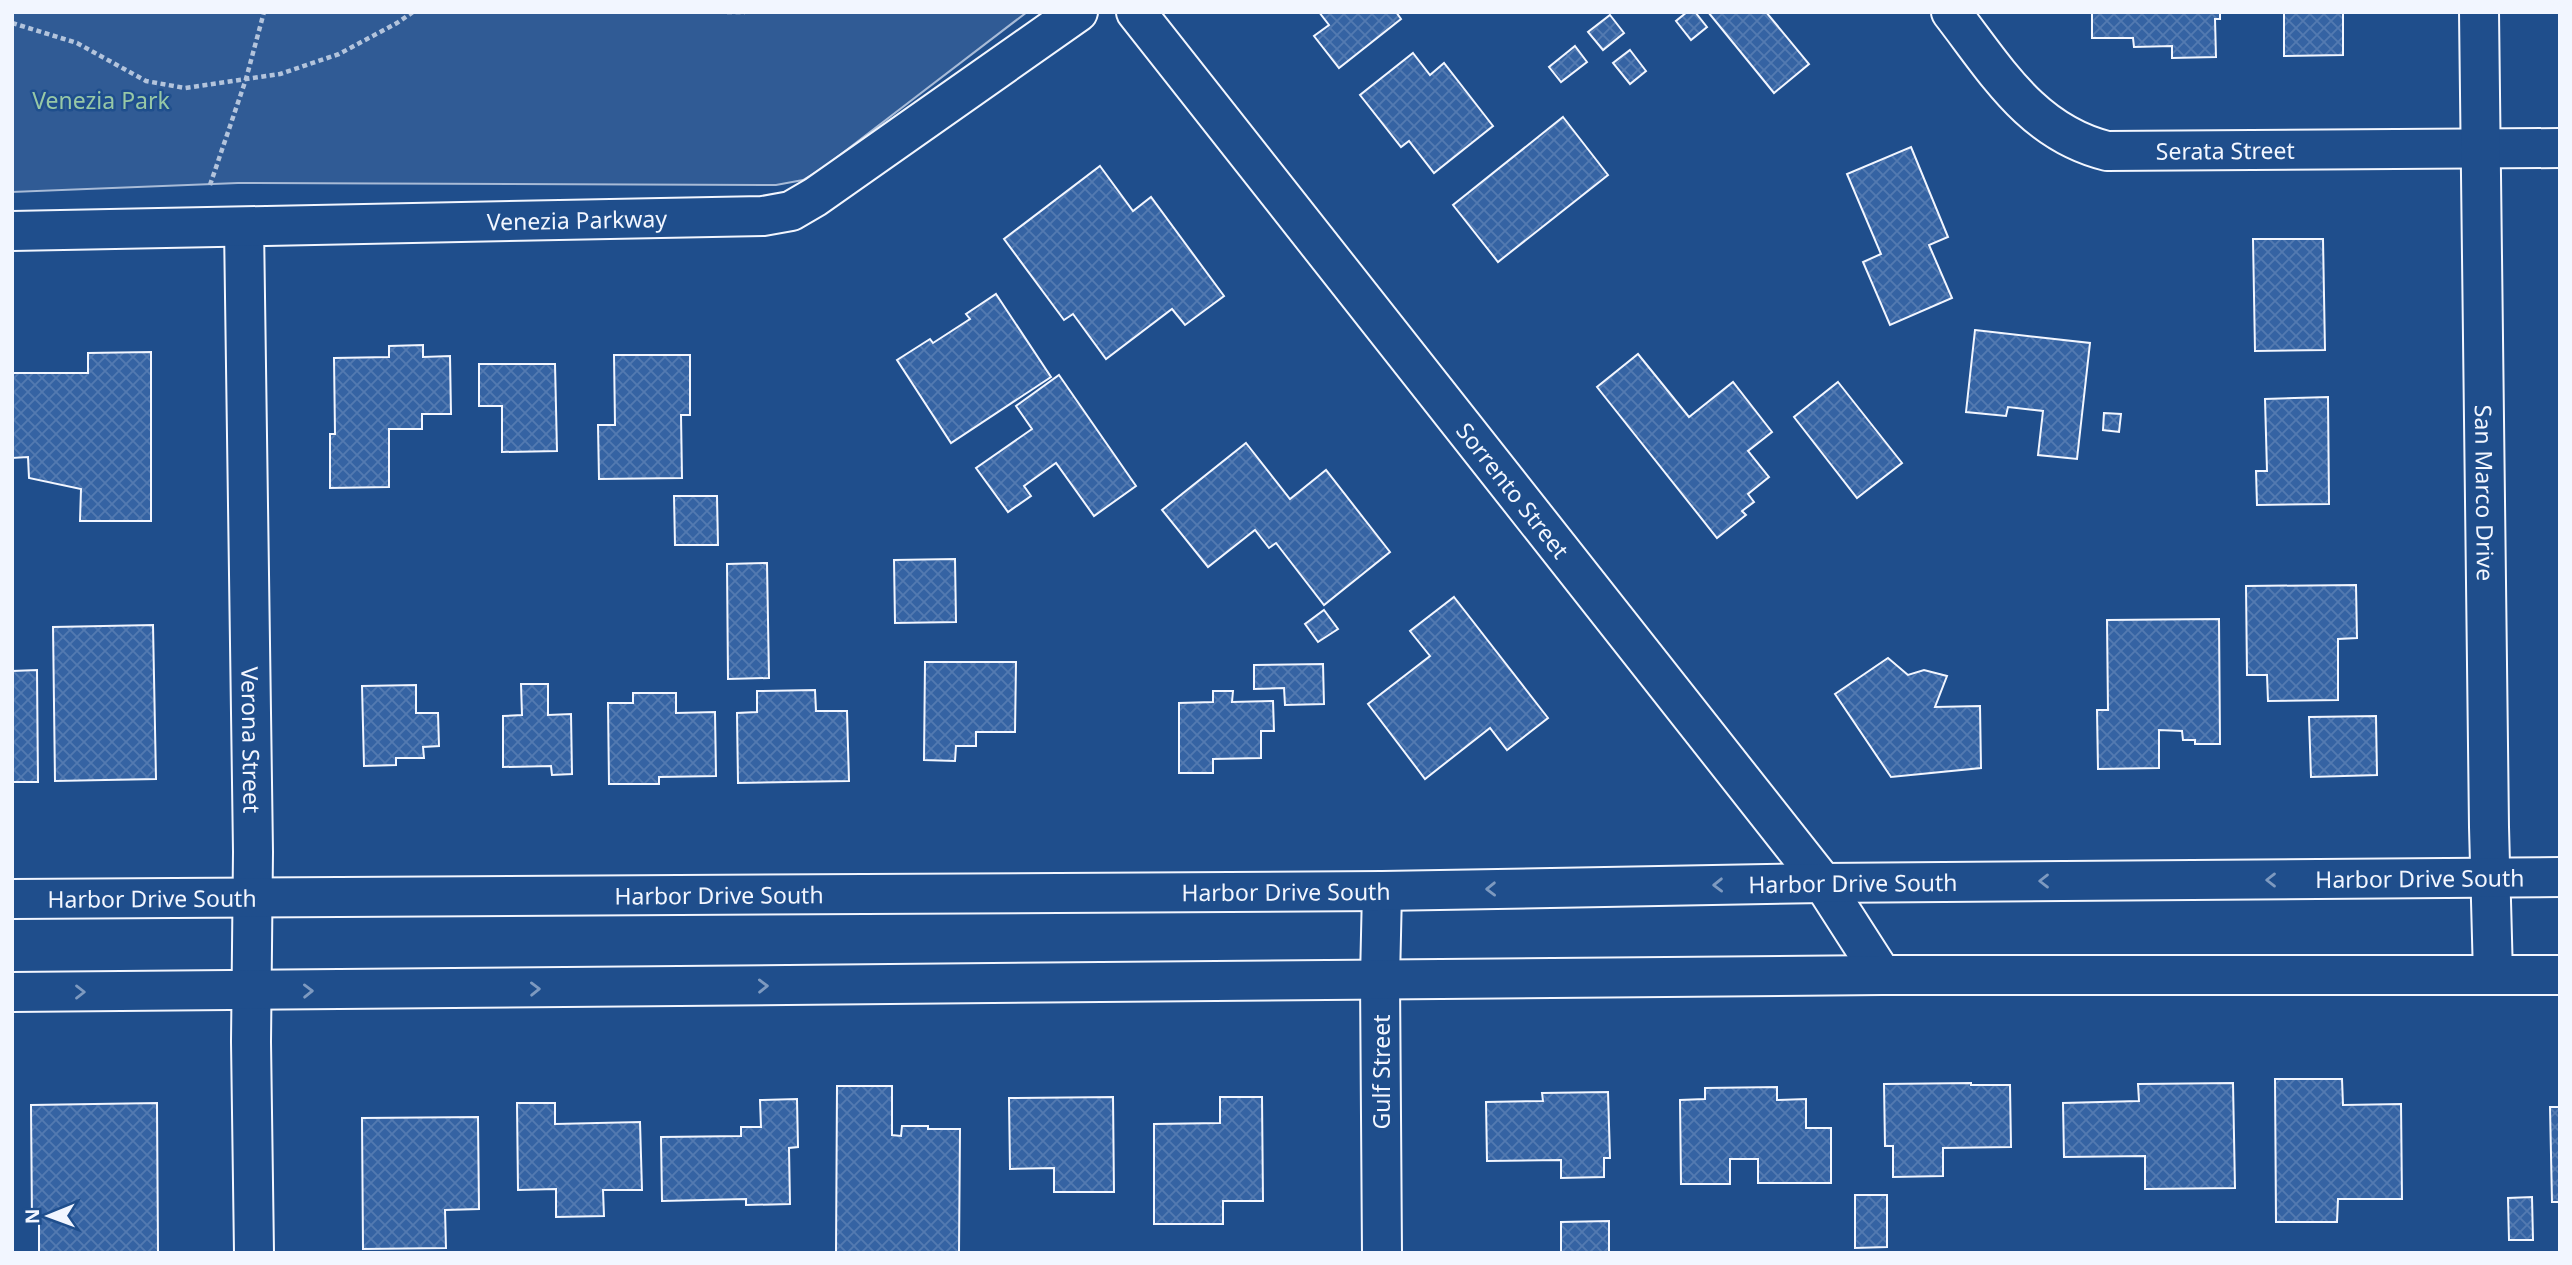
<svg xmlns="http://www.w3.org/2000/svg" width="2572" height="1265" font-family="'Noto Sans',sans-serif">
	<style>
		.built { fill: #305b95; stroke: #a8bbd7; stroke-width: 2 }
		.building { fill: url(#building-cross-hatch); stroke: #f2f6ff; stroke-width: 2 }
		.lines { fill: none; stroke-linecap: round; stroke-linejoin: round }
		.street-casing { stroke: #f2f6ff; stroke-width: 42 }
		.secondary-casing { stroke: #f2f6ff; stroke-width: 42 }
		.path { stroke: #b3c4dc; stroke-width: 4.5; stroke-dasharray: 5 3.5; stroke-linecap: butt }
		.street { stroke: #1f4e8c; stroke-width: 38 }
		.secondary { stroke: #1f4e8c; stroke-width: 38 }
		.oneway { stroke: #7e9ac0 }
		.labels { text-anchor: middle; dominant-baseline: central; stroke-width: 5; stroke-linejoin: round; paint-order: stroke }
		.park-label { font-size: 23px; fill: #97c8a6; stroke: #1f4e8c }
		.street-label { font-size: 23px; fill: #f2f6ff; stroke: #1f4e8c }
	</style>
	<defs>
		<pattern id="building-cross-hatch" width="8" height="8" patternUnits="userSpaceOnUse" patternTransform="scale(1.75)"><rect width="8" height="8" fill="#3563a3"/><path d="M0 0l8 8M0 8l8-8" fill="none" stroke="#537ab1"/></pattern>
	</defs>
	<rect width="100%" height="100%" fill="#1f4e8c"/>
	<polygon class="built" points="12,12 1027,12 823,168 803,180 776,185 238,183 12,192"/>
	<g class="building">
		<polygon points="1319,12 1396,12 1401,19 1339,68 1314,36 1329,25"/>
		<polygon points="1687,12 1695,12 1707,27 1691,40 1676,21"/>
		<polygon points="1708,12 1766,12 1809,64 1774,93"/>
		<polygon points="2092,12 2220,12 2220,19 2215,19 2216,57 2172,58 2172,46 2134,47 2133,38 2092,38"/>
		<polygon points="2284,12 2343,12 2343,55 2284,56"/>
		<polygon points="1610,15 1624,33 1603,50 1588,32"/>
		<polygon points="1575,46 1587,62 1561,82 1549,67"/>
		<polygon points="1630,50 1646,71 1630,84 1613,63"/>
		<polygon points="1413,53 1430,75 1444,63 1493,126 1434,173 1409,141 1401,147 1360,95"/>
		<polygon points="1563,117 1608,175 1498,262 1453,205"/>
		<polygon points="1911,147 1948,237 1929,245 1952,298 1890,325 1863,262 1881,254 1847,174"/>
		<polygon points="1100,166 1133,211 1151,197 1224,296 1185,325 1172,309 1106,359 1073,314 1064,320 1004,239"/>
		<polygon points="2253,239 2323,239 2325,350 2255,351"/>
		<polygon points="996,294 1051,377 951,443 897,360 930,339 933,343 970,319 966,314"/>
		<polygon points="1975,330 2090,343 2077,459 2038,455 2043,411 2008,407 2006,416 1966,412"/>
		<polygon points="423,345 423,357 450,356 451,414 422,414 422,429 389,429 389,487 330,488 330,434 335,434 334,358 389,357 389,346"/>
		<polygon points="151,352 151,521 80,521 81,489 29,478 28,457 12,458 12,373 88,373 88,353"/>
		<polygon points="1638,354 1689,417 1733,382 1772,432 1748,451 1769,477 1748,494 1754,502 1742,511 1746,515 1717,538 1597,387"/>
		<polygon points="614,355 690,355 690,415 681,415 682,478 599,479 598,425 615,425"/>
		<polygon points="479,364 555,364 557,451 502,452 502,406 479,406"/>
		<polygon points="1059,375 1136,486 1094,516 1056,463 1024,486 1031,496 1008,512 976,468 1032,429 1016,406"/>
		<polygon points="1838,382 1902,463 1857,498 1794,417"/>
		<polygon points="2328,397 2329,504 2257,505 2256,471 2267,471 2265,399"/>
		<polygon points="2104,413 2121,414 2119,432 2103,430"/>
		<polygon points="1246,443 1290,499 1326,470 1390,552 1324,605 1276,543 1269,548 1255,530 1208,567 1162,510"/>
		<polygon points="674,496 717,496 718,545 675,545"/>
		<polygon points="955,559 956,622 895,623 894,560"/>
		<polygon points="767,563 769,678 728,679 727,564"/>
		<polygon points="2356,585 2357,638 2338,639 2338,700 2268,701 2267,675 2247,675 2246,586"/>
		<polygon points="1454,597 1548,718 1507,750 1490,728 1425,779 1368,704 1430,656 1410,631"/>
		<polygon points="1324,610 1338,629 1318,642 1305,624"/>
		<polygon points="2219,619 2220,744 2195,744 2195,740 2183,740 2182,731 2159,730 2159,768 2098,769 2097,710 2108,710 2107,620"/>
		<polygon points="153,625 156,779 55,781 53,627"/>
		<polygon points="1888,658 1908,675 1924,670 1947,676 1935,707 1980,706 1981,768 1891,777 1835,694"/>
		<polygon points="925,662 1016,662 1015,732 976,732 976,746 956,746 955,761 924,760"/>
		<polygon points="1323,664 1324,704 1285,705 1284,688 1254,689 1254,665"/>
		<polygon points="37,670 38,782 12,782 12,671"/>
		<polygon points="521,684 548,684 548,715 571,714 572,774 552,775 551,766 503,767 503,716 522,715"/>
		<polygon points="416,685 416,713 438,713 439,746 423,747 424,758 396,758 396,765 364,766 362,686"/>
		<polygon points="815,690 816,711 847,711 849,781 738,783 737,713 757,712 757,691"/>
		<polygon points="1213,691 1233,691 1232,702 1273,701 1274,731 1261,731 1261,758 1213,759 1213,773 1179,773 1179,703 1213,702"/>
		<polygon points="633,693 676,693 676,713 715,712 716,776 659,777 659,784 609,784 608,703 633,703"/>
		<polygon points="2376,716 2377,775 2311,777 2309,717"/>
		<polygon points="2275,1079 2342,1079 2343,1105 2401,1104 2402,1199 2338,1199 2337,1222 2276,1222"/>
		<polygon points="1971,1083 1971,1085 2010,1085 2011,1147 1943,1148 1943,1176 1893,1177 1893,1146 1885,1146 1884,1084"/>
		<polygon points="2233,1083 2235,1188 2145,1189 2145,1156 2064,1157 2063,1103 2139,1101 2138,1084"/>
		<polygon points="837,1086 892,1086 892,1135 901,1136 902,1126 928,1126 928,1129 960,1129 959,1253 836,1253"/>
		<polygon points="1777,1087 1777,1100 1806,1099 1806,1128 1831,1128 1831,1183 1758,1183 1758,1159 1730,1159 1730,1184 1681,1184 1680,1100 1705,1099 1705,1088"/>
		<polygon points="1608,1092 1610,1158 1604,1158 1604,1177 1561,1178 1561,1160 1487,1161 1486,1102 1543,1101 1542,1093"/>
		<polygon points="1113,1097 1114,1192 1054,1192 1054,1168 1010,1169 1009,1098"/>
		<polygon points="1220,1097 1262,1097 1263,1201 1223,1201 1223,1224 1154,1224 1154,1124 1220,1123"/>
		<polygon points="797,1099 798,1147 789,1148 790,1204 746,1205 746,1199 662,1201 661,1137 741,1136 741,1127 761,1127 760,1100"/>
		<polygon points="157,1103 158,1253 39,1253 39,1223 32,1223 31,1105"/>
		<polygon points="517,1103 555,1103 555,1124 640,1122 642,1190 603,1190 604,1216 556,1217 556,1189 518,1190"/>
		<polygon points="2550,1107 2560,1107 2560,1202 2552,1202"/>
		<polygon points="478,1117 479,1209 445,1210 446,1248 363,1249 362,1118"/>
		<polygon points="1855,1195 1887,1195 1887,1247 1855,1248"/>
		<polygon points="2532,1197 2533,1240 2509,1240 2508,1198"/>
		<polygon points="1609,1221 1609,1253 1561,1253 1561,1222"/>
	</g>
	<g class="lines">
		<defs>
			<g id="street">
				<path id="s1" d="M1136,12L1823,883L1882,975"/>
				<path id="s2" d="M1951,12C1996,70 2031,132 2107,151L2560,148"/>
				<path id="s3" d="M2479,12L2489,827L2493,975"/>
				<path id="s4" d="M244,227L253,852L251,1042L254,1253"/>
				<path id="s5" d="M12,231L763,216L791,211L815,197L1078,12"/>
				<polyline points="1382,1253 1380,979 1382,891"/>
			</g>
			<g id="secondary">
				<path id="s6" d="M12,899L1382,891L1823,883L2560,877"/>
				<polyline points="12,992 1882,975 2560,975"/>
			</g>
		</defs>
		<use href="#street" class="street-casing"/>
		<use href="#secondary" class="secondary-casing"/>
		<g class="path">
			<polyline points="727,12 745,12"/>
			<polyline points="12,23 77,43 146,81 185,88 280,74 339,54 397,23 413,12"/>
			<polyline points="210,185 246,79 264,12"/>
		</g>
		<use href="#street" class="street"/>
		<use href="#secondary" class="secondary"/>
	</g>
	<defs><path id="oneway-chevron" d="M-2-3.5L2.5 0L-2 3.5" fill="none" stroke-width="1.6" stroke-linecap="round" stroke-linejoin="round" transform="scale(1.75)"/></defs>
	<g class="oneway">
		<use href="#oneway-chevron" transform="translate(2271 880) rotate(180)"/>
		<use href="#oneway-chevron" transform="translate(2044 881) rotate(180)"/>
		<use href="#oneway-chevron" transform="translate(1718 885) rotate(179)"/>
		<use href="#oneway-chevron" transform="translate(1491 889) rotate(179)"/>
		<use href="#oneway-chevron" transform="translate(763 986) rotate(-1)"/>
		<use href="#oneway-chevron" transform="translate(535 989) rotate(-1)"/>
		<use href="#oneway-chevron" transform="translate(308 991) rotate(-1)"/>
		<use href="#oneway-chevron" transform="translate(80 992)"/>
	</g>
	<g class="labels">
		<g class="park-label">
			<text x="101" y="100">Venezia Park</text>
		</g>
		<g class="street-label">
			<text stroke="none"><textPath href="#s2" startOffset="332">Serata Street</textPath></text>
			<text stroke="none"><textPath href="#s5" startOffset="565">Venezia Parkway</textPath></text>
			<text stroke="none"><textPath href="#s1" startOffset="609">Sorrento Street</textPath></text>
			<text stroke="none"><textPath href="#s3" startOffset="481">San Marco Drive</textPath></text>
			<text stroke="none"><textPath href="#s4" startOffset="513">Verona Street</textPath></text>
			<text stroke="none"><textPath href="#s6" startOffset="2408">Harbor Drive South</textPath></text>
			<text stroke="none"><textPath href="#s6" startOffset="1841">Harbor Drive South</textPath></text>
			<text stroke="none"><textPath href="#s6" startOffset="1274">Harbor Drive South</textPath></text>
			<text stroke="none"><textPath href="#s6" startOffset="707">Harbor Drive South</textPath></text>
			<text stroke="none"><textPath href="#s6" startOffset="140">Harbor Drive South</textPath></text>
			<text transform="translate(1381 1072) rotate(-90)">Gulf Street</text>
		</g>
	</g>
	<rect width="2572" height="1265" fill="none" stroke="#f2f6ff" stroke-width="28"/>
	<g transform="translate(49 1216) rotate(269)" stroke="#1f4e8c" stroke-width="5" paint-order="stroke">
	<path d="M0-5L12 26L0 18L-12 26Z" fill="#f2f6ff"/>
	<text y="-10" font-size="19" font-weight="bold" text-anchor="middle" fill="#f2f6ff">N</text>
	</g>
</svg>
